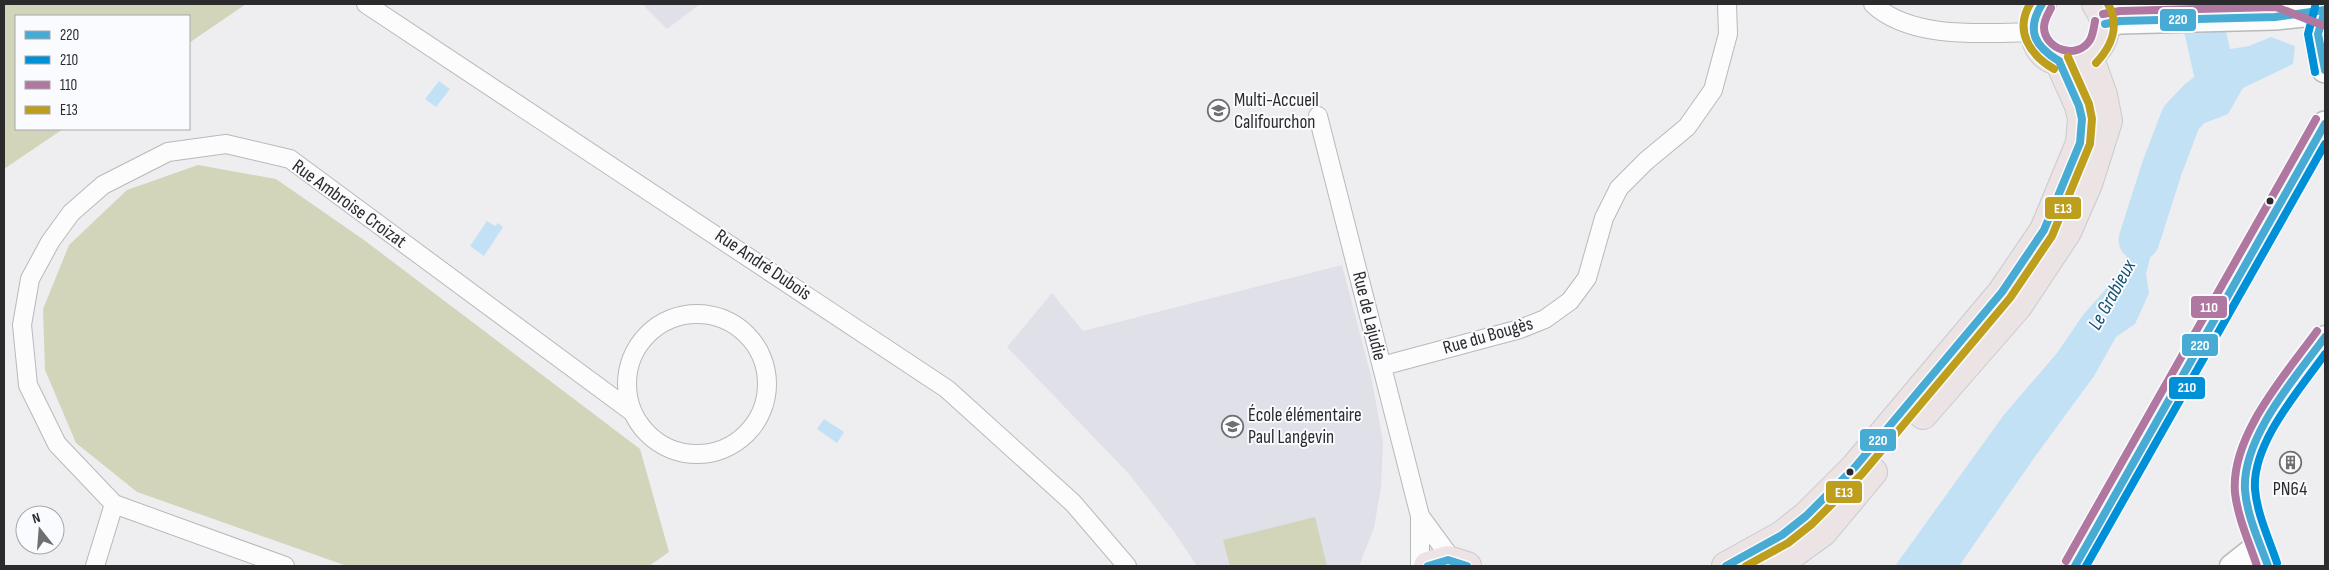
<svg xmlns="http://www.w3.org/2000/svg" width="2329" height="570" font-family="'Sofia Sans Condensed',sans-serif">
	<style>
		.built { fill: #dfe0e8 }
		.green { fill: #d2d5ba }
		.water { fill: #c2e1f5 }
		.pier { fill: #eeeef1 }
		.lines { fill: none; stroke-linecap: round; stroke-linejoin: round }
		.river { stroke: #c2e1f5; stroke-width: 41 }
		.minor-casing { stroke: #b9b9bb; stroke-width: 20 }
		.tertiary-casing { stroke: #b9b9bb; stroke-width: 25 }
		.secondary-casing { stroke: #b9b9bb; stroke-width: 28 }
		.primary-casing { stroke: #cacacc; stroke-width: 30 }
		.minor { stroke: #fcfcfd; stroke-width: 18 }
		.tertiary { stroke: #fcfcfd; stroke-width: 22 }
		.secondary { stroke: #fcfcfd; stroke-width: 25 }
		.primary { stroke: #ece3e4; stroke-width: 28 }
		.bus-1-casing { stroke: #fafbff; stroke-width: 11 }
		.bus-2-casing { stroke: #fafbff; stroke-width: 11 }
		.bus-3-casing { stroke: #fafbff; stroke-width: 11 }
		.bus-4-casing { stroke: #fafbff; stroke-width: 11 }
		.bus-1 { stroke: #47abd4; stroke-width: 8 }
		.bus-2 { stroke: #0090d7; stroke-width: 8 }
		.bus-3 { stroke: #b078a0; stroke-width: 8 }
		.bus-4 { stroke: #bd9e1d; stroke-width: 8 }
		.bus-dot { fill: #2b2b2d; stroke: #fafbff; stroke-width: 2 }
		.labels { text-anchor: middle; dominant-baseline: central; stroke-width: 4; stroke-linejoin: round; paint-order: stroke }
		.poi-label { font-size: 19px; fill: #2b2b2d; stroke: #fafbff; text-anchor: start }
		.street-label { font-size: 19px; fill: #2b2b2d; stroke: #fafbff }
		.water-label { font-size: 20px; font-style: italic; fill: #155271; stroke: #fafbff }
		.line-badge { stroke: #fafbff; stroke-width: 2 }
		.badge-label { font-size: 14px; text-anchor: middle; font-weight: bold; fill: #fff }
	</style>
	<rect width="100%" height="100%" fill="#eeeef1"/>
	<g class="built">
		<polygon points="642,4 700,4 667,29"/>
		<polygon points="1342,265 1371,376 1383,442 1381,487 1374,528 1359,566 1197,566 1175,533 1129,474 1007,347 1052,293 1083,331"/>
	</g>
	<g class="green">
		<polygon points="4,4 246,4 189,43 189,16 16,16 16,129 63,129 4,169"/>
		<polygon points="198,165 276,179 364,240 640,449 669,552 649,566 347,566 137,492 76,443 45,370 43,309 69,245 127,190"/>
		<polygon points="1315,517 1327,566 1230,566 1223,540"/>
	</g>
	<g class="water">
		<polygon points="2208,4 2224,50 2249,46 2271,37 2295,46 2293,64 2243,88 2228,114 2205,123 2195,115 2183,115 2190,96 2202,90 2211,78 2208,58 2197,32"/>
		<polygon points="439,81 450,89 436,107 425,99"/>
		<polygon points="2157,185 2153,246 2146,274 2149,293 2135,324 2116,337 2094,376 2034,458 1959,566 1895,566 2003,416 2057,353 2083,315 2119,274"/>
		<polygon points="487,221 495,226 498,223 503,227 484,256 470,246"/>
		<polygon points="824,419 844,432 837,443 817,429"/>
	</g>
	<polygon class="pier" points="2184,4 2210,4 2223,40 2198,41"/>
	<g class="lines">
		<polyline class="river" points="2139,240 2162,168 2181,118 2198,100 2217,85 2199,4"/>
		<defs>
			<g id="minor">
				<polyline points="366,4 947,389 1073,503 1127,566"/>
				<path d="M1873,4C1911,40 1985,33 2034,32"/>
				<polyline points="1318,116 1420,516 1420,566"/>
				<circle cx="697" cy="384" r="70"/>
				<polyline points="1382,366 1520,329 1545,319 1570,301 1587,278 1604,218 1619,188 1646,161 1687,127 1713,90 1728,34 1727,4"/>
				<polyline points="1420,516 1453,561"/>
				<polyline points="95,566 114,504"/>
				<polyline points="285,566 114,504 57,444 28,385 22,325 30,279 50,242 71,213 103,185 168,152 226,144 290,159 631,411"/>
			</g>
			<g id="tertiary">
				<polyline points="2231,566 2260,543"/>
				<path d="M2268,566C2260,542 2244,507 2245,482C2246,436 2299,374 2325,337"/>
			</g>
			<g id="secondary">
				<polyline points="2325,10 2318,34 2325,70"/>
				<polyline points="2105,24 2120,21 2275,17 2323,12"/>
				<polyline points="2075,566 2325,124"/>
			</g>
			<g id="primary">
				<path d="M2042,4C2034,14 2032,24 2035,36C2046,88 2132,54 2096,4"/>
				<polyline points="1923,415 2018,306 2067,232 2088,184 2108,121 2103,95 2089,56"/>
				<polyline points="1428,566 1448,560 1467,566"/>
				<polyline points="1726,566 1782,535 1806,516 1855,467 2002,292 2044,230 2080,143 2082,119 2079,106 2059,61"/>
				<polyline points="1776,566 1823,532 1873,472"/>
			</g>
		</defs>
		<use href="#minor" class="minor-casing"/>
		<use href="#tertiary" class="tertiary-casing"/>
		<use href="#secondary" class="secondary-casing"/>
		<use href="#primary" class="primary-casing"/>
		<use href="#minor" class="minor"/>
		<use href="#tertiary" class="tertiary"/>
		<use href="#secondary" class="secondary"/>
		<use href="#primary" class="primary"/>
		<defs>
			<g id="bus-1">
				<path d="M2042,4C2026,30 2034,46 2059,61"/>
				<polyline points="2325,10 2318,34 2325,70"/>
				<polyline points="2105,24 2120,21 2275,17 2325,10"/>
				<polyline points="1428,566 1448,560 1467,566"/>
				<polyline points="1726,566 1782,535 1806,516 1855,467 2002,292 2044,230 2080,143 2082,119 2079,106 2059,61"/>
				<polyline points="2075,566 2325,124"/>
				<path d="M2268,566C2259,541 2247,516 2245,490C2242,437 2296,377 2325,337"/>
			</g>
			<g id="bus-2">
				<polyline points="2315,72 2308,34 2315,7"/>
				<path d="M2277,563C2269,539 2257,514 2255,489C2252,443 2300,389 2325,354"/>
				<polyline points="2086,566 2325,144"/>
			</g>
			<g id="bus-3">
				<path d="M2051,8C2048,14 2044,20 2044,27C2044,49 2077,61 2090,40C2093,35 2094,27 2095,21"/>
				<polyline points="2103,14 2120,11 2276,7 2322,25"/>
				<polyline points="2066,561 2316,119"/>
				<path d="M2257,566C2249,542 2238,518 2235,493C2230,436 2286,374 2317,331"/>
			</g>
			<g id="bus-4">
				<path d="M2030,4C2014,31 2030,55 2054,69"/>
				<path d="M2096,63C2112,46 2120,25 2108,4"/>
				<polyline points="1746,566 1788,543 1812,524 1862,474 2010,298 2052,236 2090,144 2092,119 2089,104 2068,57"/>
			</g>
		</defs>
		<use href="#bus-1" class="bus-1-casing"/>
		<use href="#bus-2" class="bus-2-casing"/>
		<use href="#bus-3" class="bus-3-casing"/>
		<use href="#bus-4" class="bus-4-casing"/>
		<use href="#bus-1" class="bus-1"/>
		<use href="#bus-2" class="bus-2"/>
		<use href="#bus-3" class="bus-3"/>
		<use href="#bus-4" class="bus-4"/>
	</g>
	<defs>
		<symbol id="school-ring" viewBox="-11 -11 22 22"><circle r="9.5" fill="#fafbff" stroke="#6f6f72" stroke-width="1.5"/><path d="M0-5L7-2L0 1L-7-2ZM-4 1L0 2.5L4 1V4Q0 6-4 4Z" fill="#6f6f72"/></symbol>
		<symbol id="building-ring" viewBox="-11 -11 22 22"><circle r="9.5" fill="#fafbff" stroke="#6f6f72" stroke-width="1.5"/><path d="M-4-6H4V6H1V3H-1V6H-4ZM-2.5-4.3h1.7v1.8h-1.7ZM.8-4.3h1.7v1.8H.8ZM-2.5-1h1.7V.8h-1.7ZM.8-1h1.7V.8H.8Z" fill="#6f6f72"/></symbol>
	</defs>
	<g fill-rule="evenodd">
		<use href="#school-ring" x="1206" y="98" width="25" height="25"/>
		<use href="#school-ring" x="1220" y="414" width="25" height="25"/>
		<use href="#building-ring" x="2278" y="450" width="25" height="25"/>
	</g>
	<g class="bus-dot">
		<circle cx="2270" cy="201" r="4.5"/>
		<circle cx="1850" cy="472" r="4.5"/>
	</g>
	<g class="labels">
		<g class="poi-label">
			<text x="1234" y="100">Multi-Accueil<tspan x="1234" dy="22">Califourchon</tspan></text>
			<text x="1248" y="415">École élémentaire<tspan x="1248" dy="22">Paul Langevin</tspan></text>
			<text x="2290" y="489" text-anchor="middle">PN64</text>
		</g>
		<g class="street-label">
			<text transform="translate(349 204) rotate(36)">Rue Ambroise Croizat</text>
			<text transform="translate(763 265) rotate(34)">Rue André Dubois</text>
			<text transform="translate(1369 316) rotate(76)">Rue de Lajudie</text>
			<text transform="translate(1488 336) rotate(-16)">Rue du Bougès</text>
		</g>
		<g class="water-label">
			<text transform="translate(2112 295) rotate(-61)">Le Grabieux</text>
		</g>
	</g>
	<g class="line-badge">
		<rect x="2159" y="8" width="38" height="24" rx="5" fill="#47abd4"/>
		<rect x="2044" y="196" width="38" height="24" rx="5" fill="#bd9e1d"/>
		<rect x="2190" y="295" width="38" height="24" rx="5" fill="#b078a0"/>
		<rect x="2181" y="333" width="38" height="24" rx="5" fill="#47abd4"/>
		<rect x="2168" y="376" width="38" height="24" rx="5" fill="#0090d7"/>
		<rect x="1859" y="428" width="38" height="24" rx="5" fill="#47abd4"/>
		<rect x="1825" y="480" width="38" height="24" rx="5" fill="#bd9e1d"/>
	</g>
	<g class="badge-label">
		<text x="2178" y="24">220</text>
		<text x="2063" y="213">E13</text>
		<text x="2209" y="312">110</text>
		<text x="2200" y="350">220</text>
		<text x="2187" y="392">210</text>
		<text x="1878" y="445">220</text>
		<text x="1844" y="497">E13</text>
	</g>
	<rect width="2329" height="570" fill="none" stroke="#2b2b2d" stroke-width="10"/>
	<rect x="15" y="15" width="175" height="115" fill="#fafbff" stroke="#a7a8ab"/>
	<rect x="25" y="31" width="25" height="8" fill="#47abd4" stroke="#a7a8ab"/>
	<text x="60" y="40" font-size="15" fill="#2b2b2d">220</text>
	<rect x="25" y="56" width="25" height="8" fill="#0090d7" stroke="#a7a8ab"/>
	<text x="60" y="65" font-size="15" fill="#2b2b2d">210</text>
	<rect x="25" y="81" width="25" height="8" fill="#b078a0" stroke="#a7a8ab"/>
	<text x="60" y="90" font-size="15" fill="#2b2b2d">110</text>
	<rect x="25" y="106" width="25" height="8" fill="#bd9e1d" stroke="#a7a8ab"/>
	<text x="60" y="115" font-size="15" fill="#2b2b2d">E13</text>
	<g transform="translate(40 530) rotate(343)"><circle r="24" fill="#fafbff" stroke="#a7a8ab"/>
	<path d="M0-4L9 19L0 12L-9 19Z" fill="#6f6f72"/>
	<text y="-8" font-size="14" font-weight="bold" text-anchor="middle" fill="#2b2b2d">N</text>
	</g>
</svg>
